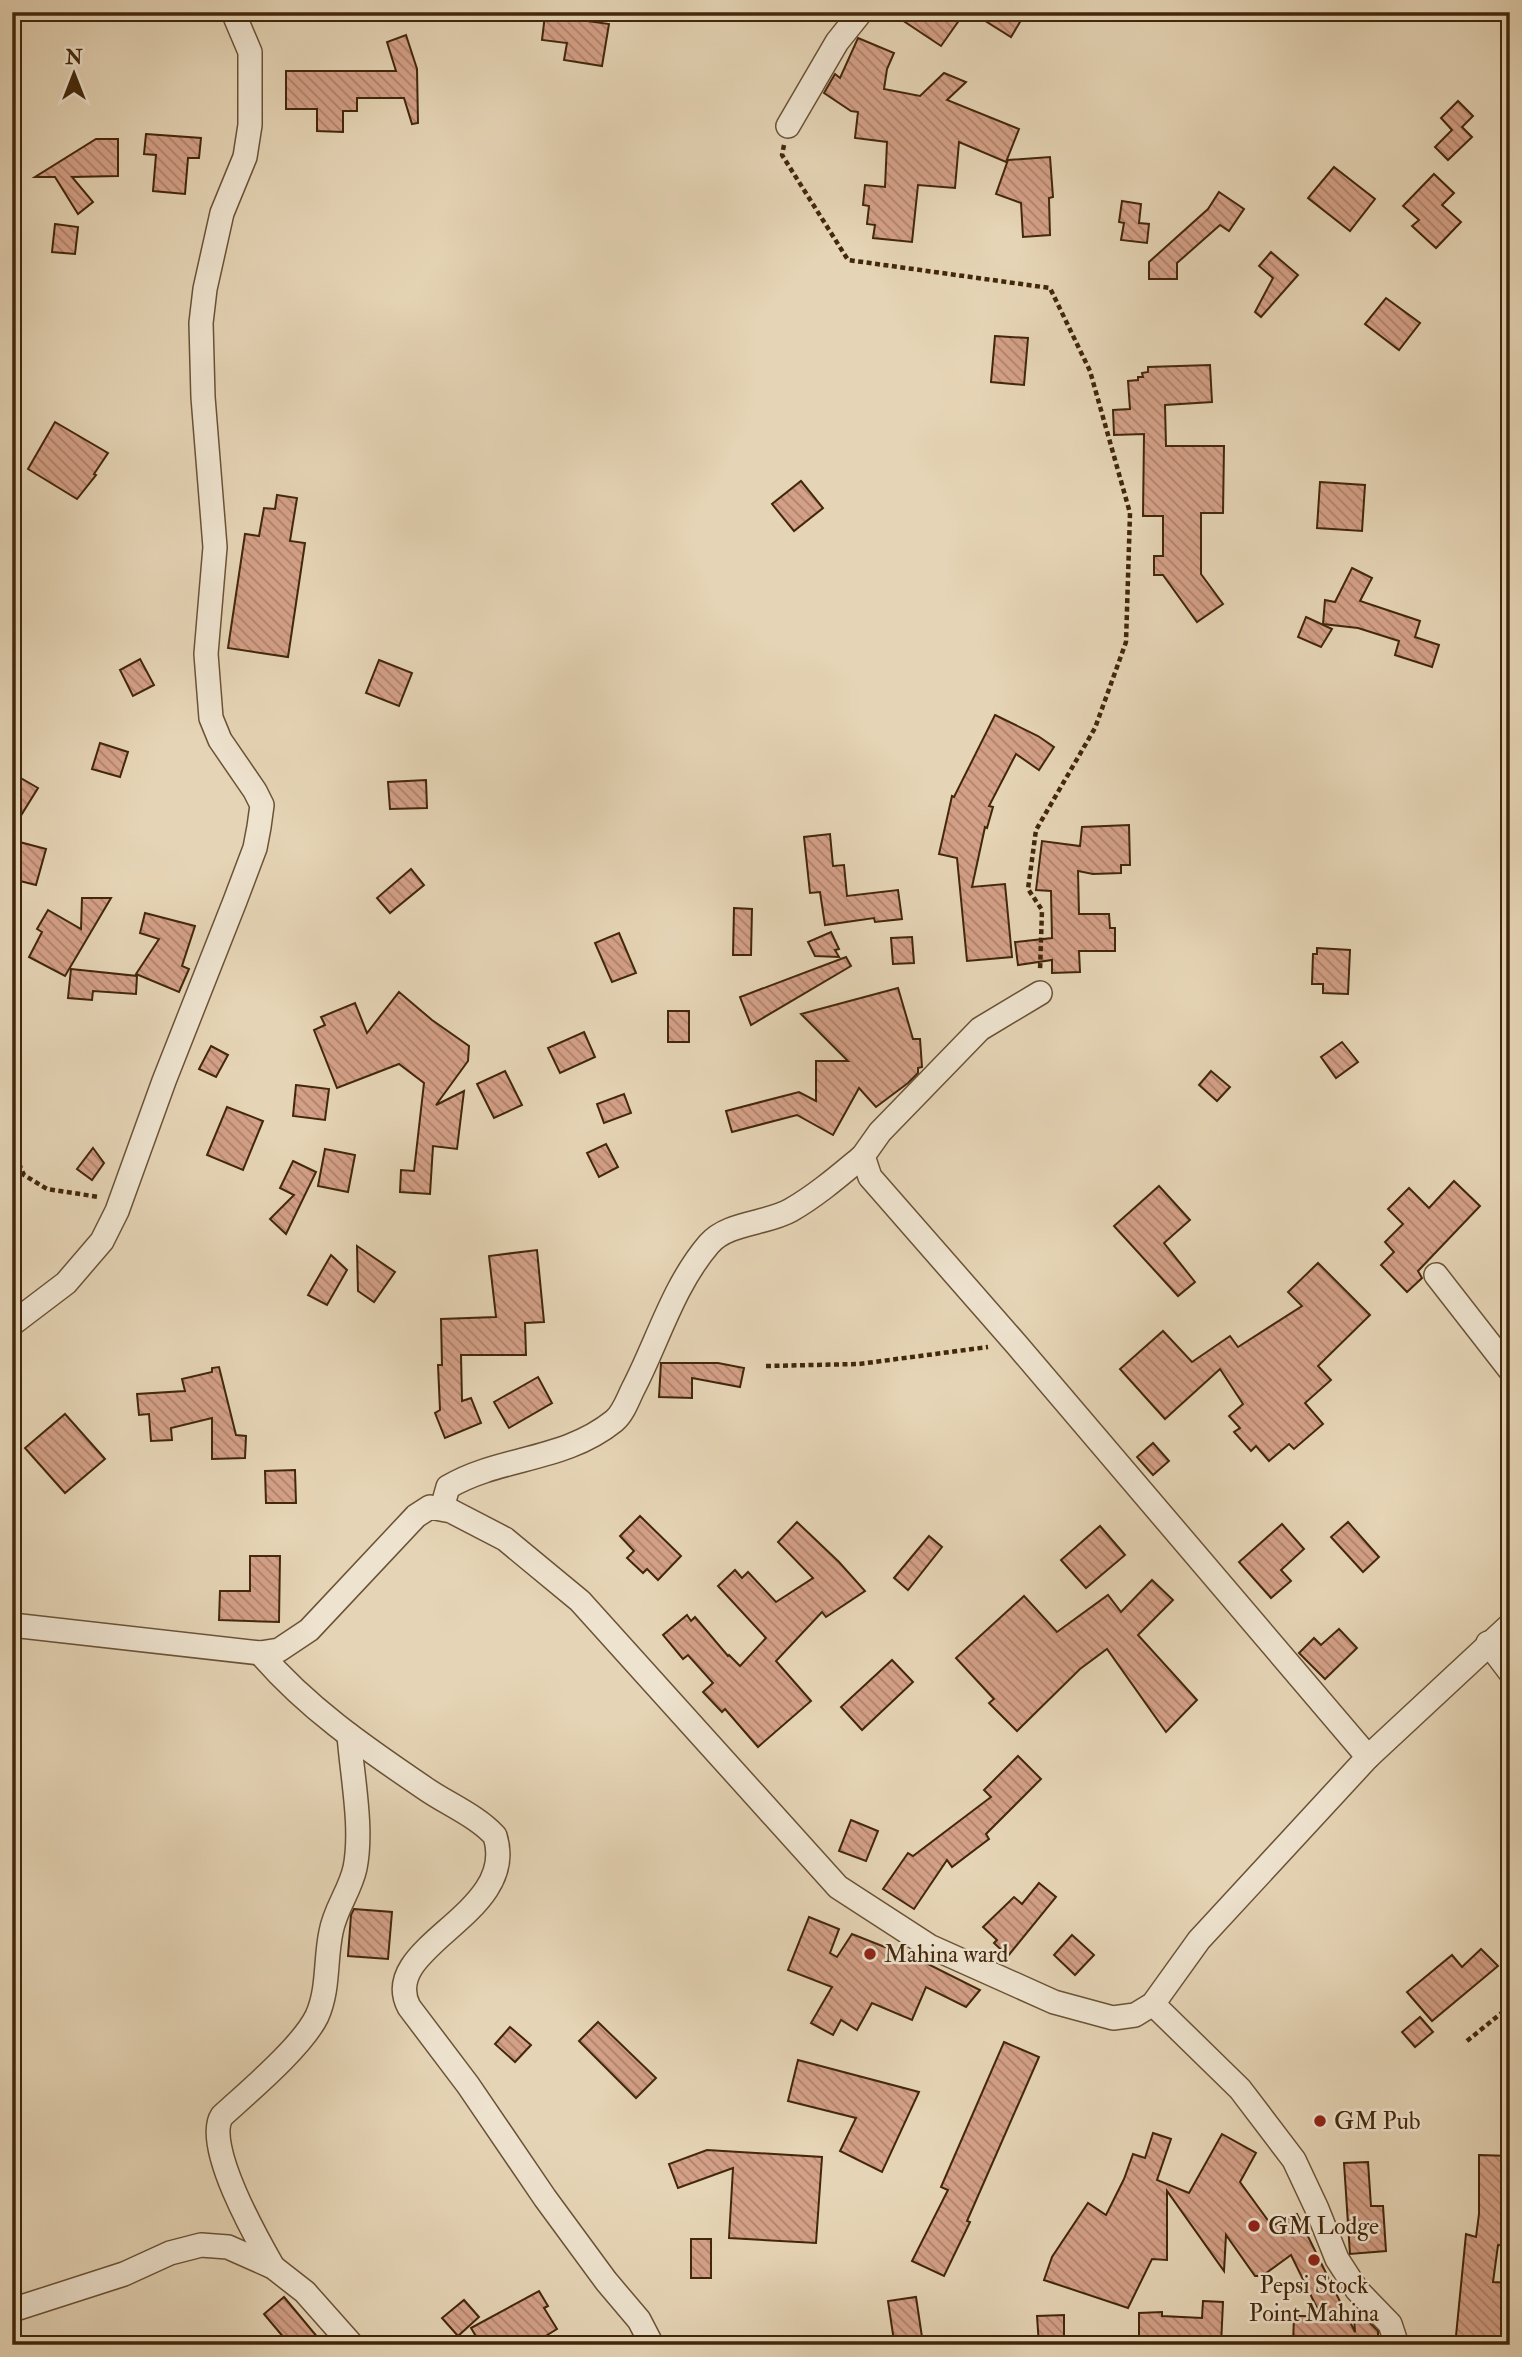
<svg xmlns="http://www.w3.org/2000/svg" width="1522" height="2357" font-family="'IM FELL Double Pica',serif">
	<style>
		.building { fill: url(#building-back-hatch); stroke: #42270b; stroke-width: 2 }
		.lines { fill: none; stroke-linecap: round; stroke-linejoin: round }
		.minor-casing { stroke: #6b5236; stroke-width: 26 }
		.path { stroke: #42270b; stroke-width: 4.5; stroke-dasharray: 5 3.5; stroke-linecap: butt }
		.minor { stroke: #eee3cf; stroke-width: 23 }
		.poi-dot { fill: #8f2418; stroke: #eee3cf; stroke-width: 2.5 }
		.labels { text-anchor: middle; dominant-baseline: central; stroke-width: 5; stroke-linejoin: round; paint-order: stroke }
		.poi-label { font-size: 24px; fill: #42270b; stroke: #eee3cf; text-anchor: start }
	</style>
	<defs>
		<pattern id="building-back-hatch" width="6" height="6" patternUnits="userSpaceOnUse" patternTransform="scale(1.75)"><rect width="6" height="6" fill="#d4a087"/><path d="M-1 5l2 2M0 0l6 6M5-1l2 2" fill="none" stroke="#ae826d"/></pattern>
	</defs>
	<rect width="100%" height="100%" fill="#e5d4b5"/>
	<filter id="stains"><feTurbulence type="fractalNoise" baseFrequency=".00286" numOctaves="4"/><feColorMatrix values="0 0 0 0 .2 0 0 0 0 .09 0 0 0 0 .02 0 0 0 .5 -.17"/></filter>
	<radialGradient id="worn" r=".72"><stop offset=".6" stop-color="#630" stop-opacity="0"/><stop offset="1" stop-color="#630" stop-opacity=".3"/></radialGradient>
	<g class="building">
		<polygon points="890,12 965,12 941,46"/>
		<polygon points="971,12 1026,12 1011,37"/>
		<polygon points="545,15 609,24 602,66 564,60 567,43 542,40"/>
		<polygon points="406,35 417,69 418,123 412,124 404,98 357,98 357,111 343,111 343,132 317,131 317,109 286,109 286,71 396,71 387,42"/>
		<polygon points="858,38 894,53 887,69 884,89 920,96 944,73 966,82 947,100 1019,129 1006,162 959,142 955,188 918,185 912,242 873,238 875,225 867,224 869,206 863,205 865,185 885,187 887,142 855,138 858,112 851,111 824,93 835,74 840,78"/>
		<polygon points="1458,101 1473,116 1462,127 1472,137 1448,160 1435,147 1452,130 1441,118"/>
		<polygon points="146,134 201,138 199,158 188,158 185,194 153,191 156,155 144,154"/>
		<polygon points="96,139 118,139 118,176 72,177 93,202 78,214 55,177 35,177"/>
		<polygon points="1050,157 1053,197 1049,198 1050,235 1023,237 1021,203 996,194 1008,160"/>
		<polygon points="1334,167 1375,199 1350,231 1308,198"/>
		<polygon points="1434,174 1454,193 1442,205 1461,222 1436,248 1412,226 1419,220 1403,206"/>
		<polygon points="1219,192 1244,209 1229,231 1220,225 1177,263 1177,279 1149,279 1149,262 1208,209"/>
		<polygon points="1122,201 1141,204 1139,223 1149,224 1147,243 1121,240 1124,223 1119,222"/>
		<polygon points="55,224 78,227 75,254 52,252"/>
		<polygon points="1271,252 1298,275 1261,317 1255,312 1273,278 1259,266"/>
		<polygon points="1386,298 1420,323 1399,350 1365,324"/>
		<polygon points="995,336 1028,338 1024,385 991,382"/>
		<polygon points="1210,365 1212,402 1165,405 1166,446 1224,446 1223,513 1201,513 1201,574 1223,604 1197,622 1163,575 1154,575 1154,556 1163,556 1163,516 1143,516 1144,434 1114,435 1113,410 1130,409 1128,381 1138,380 1138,377 1143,377 1142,373 1148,372 1148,367"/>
		<polygon points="55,422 108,453 94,474 96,475 77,499 28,469"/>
		<polygon points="801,481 823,508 794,531 772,504"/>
		<polygon points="1320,482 1365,485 1362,531 1317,528"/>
		<polygon points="277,495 297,498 290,541 305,543 288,657 228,648 245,534 259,536 264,508 275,509"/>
		<polygon points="1352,568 1372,578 1360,601 1420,621 1415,637 1439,645 1432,667 1395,655 1399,641 1358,628 1323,624 1325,600 1335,602"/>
		<polygon points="1306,617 1332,629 1321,647 1298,637"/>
		<polygon points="140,659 154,685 133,696 120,670"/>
		<polygon points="379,660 412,673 399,706 366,693"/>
		<polygon points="995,715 1038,736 1054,747 1039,770 1016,754 989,806 993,807 987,828 985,827 972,887 1005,884 1012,957 967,961 957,858 939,854 952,796 954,797"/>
		<polygon points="100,743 128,752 120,777 92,769"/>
		<polygon points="12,773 38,788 12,830"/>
		<polygon points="426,780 427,808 390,809 388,782"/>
		<polygon points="1129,825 1130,865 1121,865 1121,873 1093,874 1078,871 1079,914 1109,914 1110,928 1115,928 1115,951 1079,951 1080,972 1052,973 1052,960 1018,965 1015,942 1052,938 1051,891 1036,890 1042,841 1080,846 1082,827"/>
		<polygon points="830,834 833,866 844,865 847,896 898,890 902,919 875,922 874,918 825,925 820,892 810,893 804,837"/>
		<polygon points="12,840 46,849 36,885 12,879"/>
		<polygon points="411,869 424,885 390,913 377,898"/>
		<polygon points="82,898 111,898 65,976 29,957 42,932 37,929 48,910 81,929"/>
		<polygon points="734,908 752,909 751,955 733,955"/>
		<polygon points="145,913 195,926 182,966 189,969 179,992 136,974 159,939 140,933"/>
		<polygon points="831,932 839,949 835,950 839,957 815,956 808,942"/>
		<polygon points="619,933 636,973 612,982 595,943"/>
		<polygon points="912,937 914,963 893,964 891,938"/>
		<polygon points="1317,948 1350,950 1348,994 1323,993 1323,984 1312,984 1313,954 1317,954"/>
		<polygon points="846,957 851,966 751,1025 740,997"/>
		<polygon points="71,969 137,976 136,994 93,991 92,1000 68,998"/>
		<polygon points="898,988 913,1039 920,1039 922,1067 918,1068 918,1073 908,1083 876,1107 859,1088 833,1135 797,1115 732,1132 726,1111 799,1092 816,1101 816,1061 848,1061 801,1014"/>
		<polygon points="399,992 432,1020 469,1046 468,1061 436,1105 464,1091 457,1149 433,1146 430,1194 400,1192 401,1170 414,1171 424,1083 399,1064 337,1088 314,1030 325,1025 321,1017 355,1003 367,1033"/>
		<rect x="668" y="1011" width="21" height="31"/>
		<polygon points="584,1032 595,1057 560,1073 548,1048"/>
		<polygon points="1342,1042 1358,1062 1336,1078 1321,1057"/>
		<polygon points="211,1046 228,1055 216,1077 199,1069"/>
		<polygon points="505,1071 522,1105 494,1118 477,1084"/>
		<polygon points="1211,1071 1230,1087 1217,1101 1199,1085"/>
		<polygon points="296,1085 329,1089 325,1120 293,1116"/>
		<polygon points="624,1094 631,1113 604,1123 597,1104"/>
		<polygon points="227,1107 263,1121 243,1170 207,1155"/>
		<polygon points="606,1144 618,1167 599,1177 587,1153"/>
		<polygon points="93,1148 104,1163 92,1180 77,1169"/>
		<polygon points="325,1149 355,1155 348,1192 318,1186"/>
		<polygon points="293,1161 316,1172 286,1234 270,1219 294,1195 280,1188"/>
		<polygon points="1454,1181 1480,1206 1418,1271 1422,1278 1407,1292 1381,1265 1394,1252 1385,1242 1403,1224 1388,1209 1409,1188 1429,1208"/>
		<polygon points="1159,1186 1190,1220 1164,1243 1195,1282 1178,1296 1114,1226"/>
		<polygon points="357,1246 395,1272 374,1302 358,1291"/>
		<polygon points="537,1250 544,1322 525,1323 526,1355 461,1355 462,1401 471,1398 481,1423 445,1438 435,1413 440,1410 438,1365 442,1365 441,1319 496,1317 489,1256"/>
		<polygon points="331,1255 347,1270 327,1305 308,1295"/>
		<polygon points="1318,1263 1370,1315 1318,1366 1331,1380 1305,1403 1323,1424 1294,1449 1289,1444 1269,1461 1256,1446 1251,1451 1234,1432 1240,1428 1229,1416 1243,1404 1220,1369 1165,1419 1120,1369 1163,1331 1192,1362 1230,1336 1238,1347 1302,1306 1288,1292"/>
		<polygon points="661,1363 718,1363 744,1368 740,1387 692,1378 692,1398 659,1397"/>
		<polygon points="219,1367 236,1435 246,1436 245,1458 212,1459 212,1418 171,1428 172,1440 151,1441 149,1414 139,1415 137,1394 185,1391 182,1379 212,1372 212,1368"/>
		<polygon points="538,1377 552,1403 509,1428 494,1402"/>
		<polygon points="65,1414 105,1459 65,1493 25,1448"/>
		<polygon points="1153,1443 1169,1461 1153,1475 1137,1457"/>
		<polygon points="295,1470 296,1503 266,1503 265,1471"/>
		<polygon points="640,1516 681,1556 658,1580 647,1569 643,1573 627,1558 634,1551 620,1536"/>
		<polygon points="797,1522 839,1562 865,1591 826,1617 822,1612 776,1661 811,1701 758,1747 725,1709 722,1712 703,1692 713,1683 688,1655 683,1659 663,1635 687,1615 691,1621 695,1617 728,1656 729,1655 740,1666 766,1638 718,1586 735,1570 742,1578 748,1572 776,1602 813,1578 778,1542"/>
		<polygon points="1348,1522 1379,1557 1363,1572 1331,1537"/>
		<polygon points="1282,1524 1304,1549 1281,1570 1291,1581 1271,1598 1239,1562"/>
		<polygon points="1100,1526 1125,1555 1086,1588 1061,1560"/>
		<polygon points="929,1536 942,1547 908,1590 894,1578"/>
		<polygon points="250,1556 280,1556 279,1622 219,1620 220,1591 250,1591"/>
		<polygon points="1152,1580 1173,1600 1138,1635 1197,1700 1166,1732 1107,1649 1080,1669 1017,1731 989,1703 994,1699 956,1658 1024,1596 1057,1632 1108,1595 1121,1612"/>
		<polygon points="1339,1629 1357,1648 1325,1679 1299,1653 1314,1638 1321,1645"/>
		<polygon points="892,1660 913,1682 862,1730 841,1707"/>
		<polygon points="1018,1756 1041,1779 986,1834 989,1839 952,1867 947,1860 914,1909 883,1889 908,1853 913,1856 991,1797 984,1790"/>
		<polygon points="851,1820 878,1831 866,1861 839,1851"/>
		<polygon points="1039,1883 1056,1897 1008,1956 994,1943 997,1940 983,1927 1014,1897 1022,1904"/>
		<polygon points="354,1909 392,1912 388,1959 348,1956 351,1915"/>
		<polygon points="809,1917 839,1929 830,1953 837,1957 852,1934 900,1953 902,1951 980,1990 966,2007 926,1987 912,2020 872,2003 857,2030 841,2020 833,2035 811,2023 832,1987 788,1970"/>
		<polygon points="1072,1935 1094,1955 1075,1975 1054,1955"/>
		<polygon points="1481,1949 1498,1966 1432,2021 1407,1992 1452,1955 1462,1967"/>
		<polygon points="1420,2017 1433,2032 1415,2047 1402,2032"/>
		<polygon points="598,2022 656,2078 636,2098 579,2041"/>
		<polygon points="510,2027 531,2045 515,2062 495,2044"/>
		<polygon points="1004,2042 1039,2057 967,2221 970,2222 944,2276 912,2261 948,2190 941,2187"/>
		<polygon points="798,2060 919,2092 882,2172 840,2151 856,2118 788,2101"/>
		<polygon points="1153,2133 1171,2139 1157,2180 1189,2193 1222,2134 1256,2153 1240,2182 1272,2226 1297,2214 1355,2332 1354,2317 1364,2317 1378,2331 1378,2345 1293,2345 1294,2316 1321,2316 1291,2255 1262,2276 1255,2276 1226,2235 1224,2271 1167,2191 1167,2260 1152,2259 1128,2308 1044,2280 1052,2257 1088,2203 1106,2215 1124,2179 1133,2154 1145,2158"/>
		<polygon points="707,2150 822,2157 816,2243 729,2238 733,2168 678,2188 669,2164"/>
		<polygon points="1479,2155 1510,2156 1510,2246 1498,2245 1493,2282 1510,2283 1508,2302 1510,2302 1510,2345 1475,2342 1475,2338 1456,2336 1466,2234 1476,2237 1479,2214"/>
		<polygon points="1368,2162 1371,2206 1383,2206 1386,2251 1350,2254 1344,2163"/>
		<rect x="691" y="2239" width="20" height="39"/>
		<polygon points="539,2291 548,2306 544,2308 557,2329 531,2345 519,2345 515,2337 502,2345 481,2345 471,2328"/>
		<polygon points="284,2297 324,2345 290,2345 264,2314"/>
		<polygon points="916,2297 922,2337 894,2341 888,2301"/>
		<polygon points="464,2300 479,2317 458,2336 442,2318"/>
		<polygon points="1203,2301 1223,2302 1221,2345 1139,2345 1139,2313 1162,2312 1162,2316 1202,2318"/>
		<polygon points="1064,2315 1064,2345 1039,2345 1037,2316"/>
	</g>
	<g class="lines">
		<defs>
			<g id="minor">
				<polyline points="788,126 837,42 861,12"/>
				<polyline points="1040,993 980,1029 880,1132 863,1156 870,1177 1017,1345 1368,1757"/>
				<polyline points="1436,1275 1510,1370"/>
				<polyline points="12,1324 66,1283 102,1241 117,1211 164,1081 235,901 255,848 259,827 262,805 255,791 220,740 211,718 206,654 215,547 203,397 201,323 205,289 222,213 245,157 250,125 250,52 233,12"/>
				<path d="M442,1508L448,1487C501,1456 563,1462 614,1421C623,1414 628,1399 633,1389C658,1341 673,1286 709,1244C728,1222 767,1224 791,1210C817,1195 840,1175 863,1156"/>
				<polyline points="12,1625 260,1653 279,1650 309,1630 416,1516 430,1507 451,1511 505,1539 580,1601 838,1887 929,1946 1054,2002 1113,2018 1135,2015 1153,2004 1199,1940 1368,1757 1510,1625"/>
				<polyline points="1488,1643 1510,1672"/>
				<path d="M260,1653C306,1707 364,1747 423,1787C445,1803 476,1815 495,1836C520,1915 377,1946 409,2007L468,2085L545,2198L606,2281L639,2320L652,2345"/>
				<polyline points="1153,2004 1240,2089 1294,2160 1317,2209 1337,2259 1357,2290 1390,2324 1397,2345"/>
				<path d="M273,2267C257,2239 203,2144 222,2116C248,2092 302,2047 317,2016C329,1989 325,1960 331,1932C335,1909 350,1891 355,1868C363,1828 352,1776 349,1735"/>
				<polyline points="12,2310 124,2274 170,2253 201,2245 228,2247 273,2267 305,2292 352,2345"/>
			</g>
		</defs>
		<use href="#minor" class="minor-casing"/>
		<g class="path">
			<polyline points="784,145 782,155 848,260 1050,288 1090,371 1130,513 1126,642 1095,728 1036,830 1028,889 1042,910 1040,971"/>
			<polyline points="12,1148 24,1175 47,1189 99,1197"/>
			<polyline points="766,1366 859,1364 988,1347"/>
			<polyline points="1467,2041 1510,2006"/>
		</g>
		<use href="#minor" class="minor"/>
	</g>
	<g class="poi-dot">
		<circle cx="870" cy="1954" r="7"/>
		<circle cx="1320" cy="2121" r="7"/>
		<circle cx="1254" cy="2226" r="7"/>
		<circle cx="1314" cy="2260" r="7"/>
	</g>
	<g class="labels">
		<g class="poi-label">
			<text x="884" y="1954">Mahina ward</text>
			<text x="1334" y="2121">GM Pub</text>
			<text x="1268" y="2226">GM Lodge</text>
			<text x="1314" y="2285" text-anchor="middle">Pepsi Stock<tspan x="1314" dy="28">Point Mahina</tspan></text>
		</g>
	</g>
	<rect width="1522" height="2357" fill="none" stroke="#e5d4b5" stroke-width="42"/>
	<rect x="14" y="14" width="1494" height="2329" fill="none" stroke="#42270b" stroke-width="3.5"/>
	<rect x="21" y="21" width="1480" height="2315" fill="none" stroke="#42270b" stroke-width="2"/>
	<g transform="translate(74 74)" stroke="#eee3cf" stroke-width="5" paint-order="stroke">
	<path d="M0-5L12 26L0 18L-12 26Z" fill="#42270b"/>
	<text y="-10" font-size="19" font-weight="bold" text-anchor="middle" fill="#42270b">N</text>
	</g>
	<rect width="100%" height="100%" filter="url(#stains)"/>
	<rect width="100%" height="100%" fill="url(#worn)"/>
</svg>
